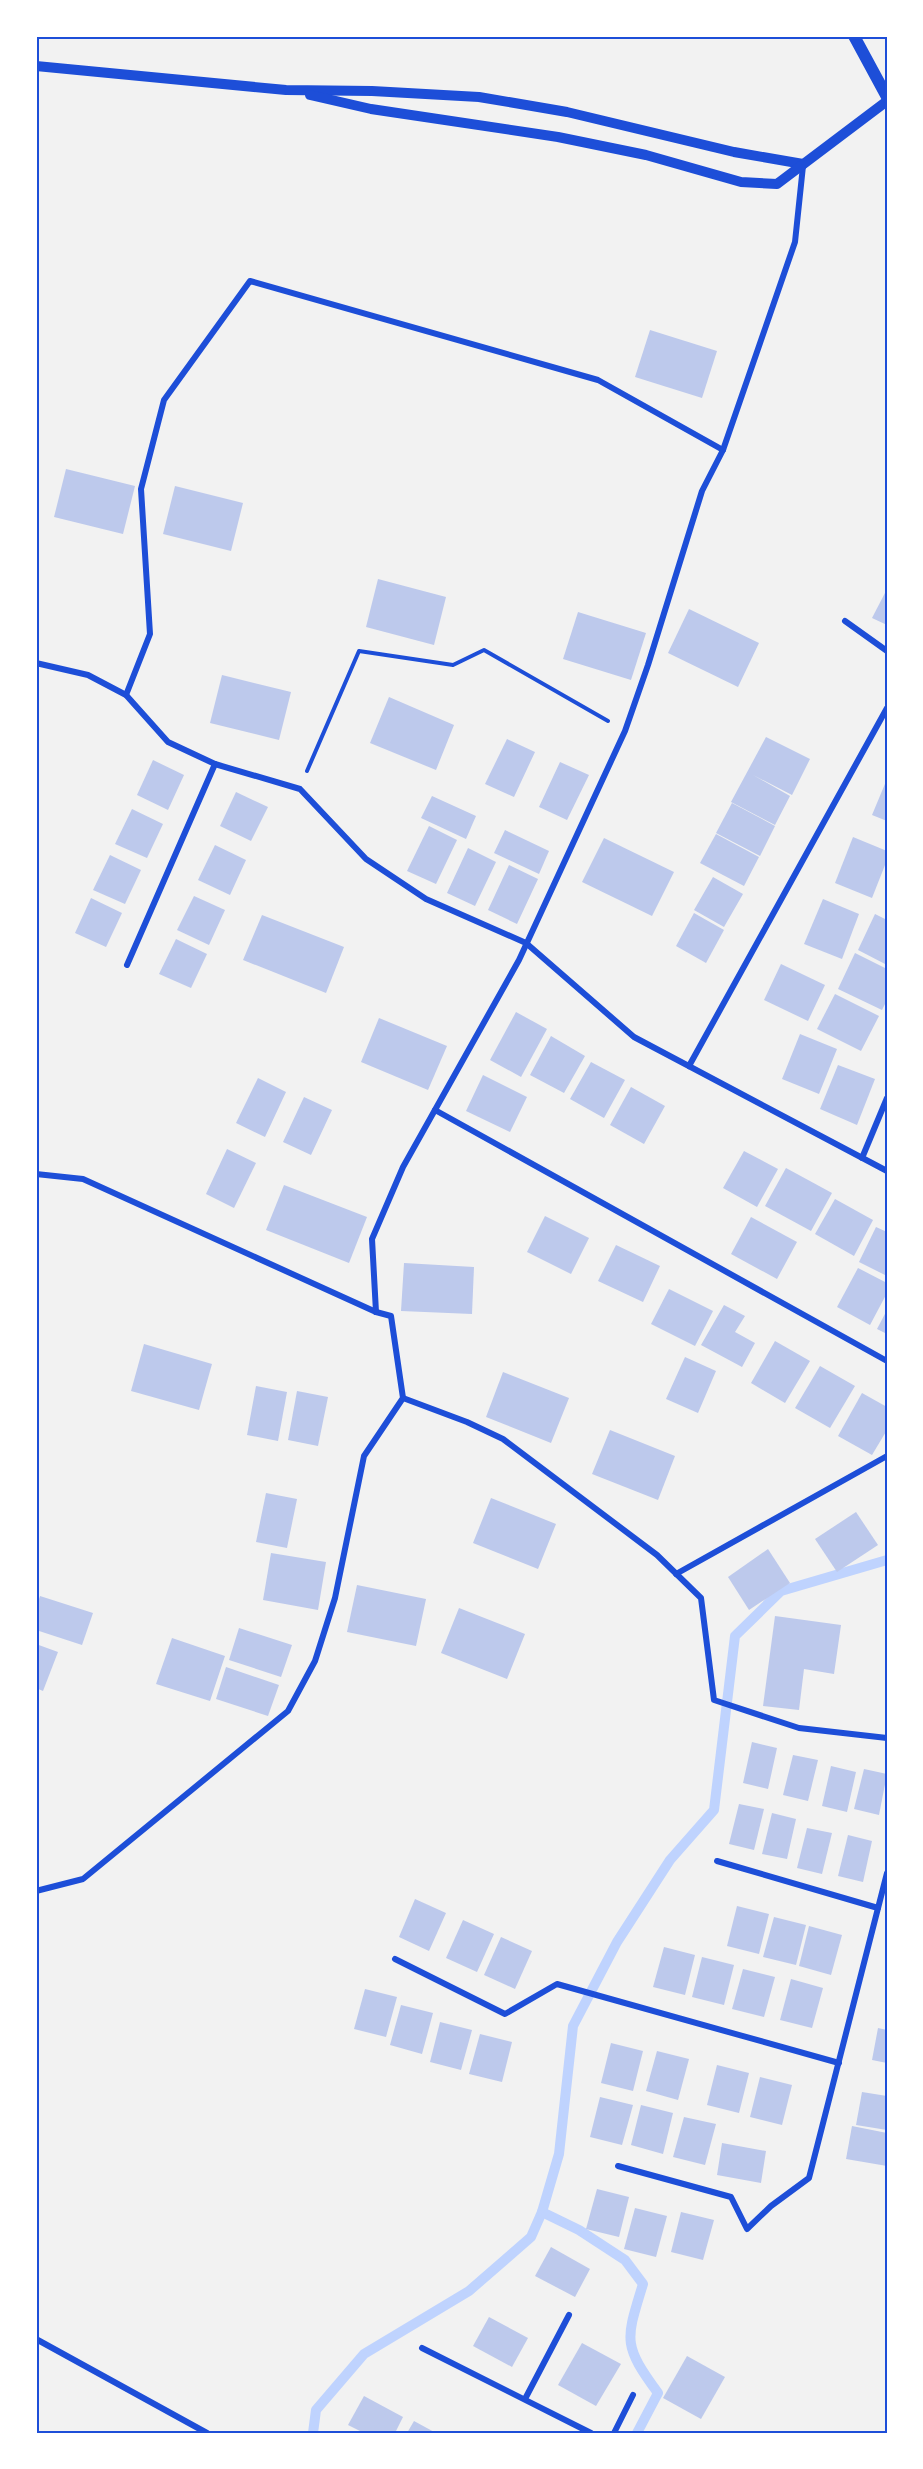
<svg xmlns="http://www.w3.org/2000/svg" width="923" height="2469" font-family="'Sofia Sans Condensed',sans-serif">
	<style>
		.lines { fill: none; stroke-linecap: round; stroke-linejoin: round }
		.stream { stroke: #bfd3fe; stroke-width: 10 }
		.building { fill: #bdc9ec }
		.path { stroke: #1d4ed8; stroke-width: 4 }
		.minor { stroke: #1d4ed8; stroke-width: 6 }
		.tertiary { stroke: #1d4ed8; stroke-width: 10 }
		.secondary { stroke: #1d4ed8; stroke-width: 12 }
		.neatline { fill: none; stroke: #1d4ed8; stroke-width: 2 }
	</style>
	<rect width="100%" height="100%" fill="#f2f2f2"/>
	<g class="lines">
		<g class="stream">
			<path d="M542,2212L579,2230L625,2260L643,2284C626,2340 622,2344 658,2393L637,2433"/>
			<polyline points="313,2433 316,2410 364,2354 469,2291 531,2237 542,2212 559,2154 573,2026 617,1942 670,1860 714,1810 735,1636 781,1591 887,1560"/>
		</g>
	</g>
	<g class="building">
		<polygon points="650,330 717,351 702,398 635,377"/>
		<polygon points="66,469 135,486 123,534 54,517"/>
		<polygon points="175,486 243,503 231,551 163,534"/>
		<polygon points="378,579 446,597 434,645 366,627"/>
		<polygon points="887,589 887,625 872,618"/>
		<polygon points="689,609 759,643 738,687 668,653"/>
		<polygon points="578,612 646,633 631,680 563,659"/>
		<polygon points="222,675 291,692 279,740 210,723"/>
		<polygon points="389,697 454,725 436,770 370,743"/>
		<polygon points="766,737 810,759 792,795 753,775 790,796 775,825 731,802"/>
		<polygon points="507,739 535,752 514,797 485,784"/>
		<polygon points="153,760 184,775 168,810 137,795"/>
		<polygon points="560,762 589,775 567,820 539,807"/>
		<polygon points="887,779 887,821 872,815"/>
		<polygon points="236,792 268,807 251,841 220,826"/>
		<polygon points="432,796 476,816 466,839 421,818"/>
		<polygon points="732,803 775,826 760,856 716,833"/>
		<polygon points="132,809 163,824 147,858 115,844"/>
		<polygon points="429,826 457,840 436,884 407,871"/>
		<polygon points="505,830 549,851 539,874 494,853"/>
		<polygon points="716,834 759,857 744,886 700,863"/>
		<polygon points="853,837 887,851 887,860 872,898 835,883"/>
		<polygon points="604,838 674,872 652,916 582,882"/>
		<polygon points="215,845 246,860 230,895 198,880"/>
		<polygon points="468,848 496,862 475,906 447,893"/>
		<polygon points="110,855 141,870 125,904 93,890"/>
		<polygon points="509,865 538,879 517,924 488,910"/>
		<polygon points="713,877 743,894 724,927 694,910"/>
		<polygon points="194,896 225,910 209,945 177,930"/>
		<polygon points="91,898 122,913 106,947 75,933"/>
		<polygon points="823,899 859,914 842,959 804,944"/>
		<polygon points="694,913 724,930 706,963 676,946"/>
		<polygon points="875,914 887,920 887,965 858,950"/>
		<polygon points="262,915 344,947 326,993 243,960"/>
		<polygon points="176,939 207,954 191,988 159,974"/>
		<polygon points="855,953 887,969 887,1000 882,1010 838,989"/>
		<polygon points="781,964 825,985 808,1021 764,1000"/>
		<polygon points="835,994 879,1016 861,1051 817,1029"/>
		<polygon points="516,1012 547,1029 521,1077 490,1060"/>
		<polygon points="379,1018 447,1046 428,1090 361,1062"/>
		<polygon points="800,1034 837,1049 819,1094 782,1079"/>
		<polygon points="551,1036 585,1056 564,1093 530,1075"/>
		<polygon points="591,1062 625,1080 604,1118 570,1099"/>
		<polygon points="838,1065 875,1079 857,1125 820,1109"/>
		<polygon points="483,1075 527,1097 510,1132 466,1111"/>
		<polygon points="258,1078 286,1092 265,1137 236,1123"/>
		<polygon points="631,1087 665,1106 644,1144 610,1125"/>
		<polygon points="304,1097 332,1110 311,1155 283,1142"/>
		<polygon points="227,1149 256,1163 234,1208 206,1194"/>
		<polygon points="744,1151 778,1169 757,1207 723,1188"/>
		<polygon points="786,1168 832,1193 811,1231 765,1206"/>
		<polygon points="284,1185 367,1217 349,1263 266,1230"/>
		<polygon points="835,1199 873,1220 854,1256 815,1234"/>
		<polygon points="545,1216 589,1238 571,1274 527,1252"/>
		<polygon points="751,1217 797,1242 777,1279 731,1254"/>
		<polygon points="876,1227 887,1232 887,1276 859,1262"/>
		<polygon points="616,1245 660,1266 643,1302 598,1281"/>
		<polygon points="404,1263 474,1267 472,1314 401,1311"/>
		<polygon points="858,1268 887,1283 887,1293 870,1325 837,1307"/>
		<polygon points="669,1289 713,1311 695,1346 651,1324"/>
		<polygon points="724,1305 745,1316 735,1332 755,1343 742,1367 701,1345"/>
		<polygon points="887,1310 887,1334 877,1329"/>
		<polygon points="775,1341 810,1361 785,1403 751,1383"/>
		<polygon points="144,1344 212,1364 199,1410 131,1391"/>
		<polygon points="685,1357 716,1371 698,1413 666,1399"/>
		<polygon points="820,1366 855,1386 830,1428 795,1408"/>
		<polygon points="503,1372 569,1398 551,1443 486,1417"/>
		<polygon points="256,1386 287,1392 278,1441 247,1435"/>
		<polygon points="297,1391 328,1397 318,1446 288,1440"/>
		<polygon points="862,1393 887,1407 887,1430 872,1455 838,1436"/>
		<polygon points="610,1430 675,1456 658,1500 592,1474"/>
		<polygon points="266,1493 297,1499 287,1548 256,1542"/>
		<polygon points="491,1498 556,1524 538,1569 473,1543"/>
		<polygon points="856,1512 878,1545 837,1572 815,1539"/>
		<polygon points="768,1549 790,1583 749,1610 728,1577"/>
		<polygon points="271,1553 326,1562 318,1610 263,1600"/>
		<polygon points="357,1585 426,1599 416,1646 347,1632"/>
		<polygon points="40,1596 93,1613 82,1645 36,1630 36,1608"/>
		<polygon points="459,1608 525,1634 507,1679 441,1653"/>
		<polygon points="775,1616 841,1625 834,1674 804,1669 799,1710 763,1706"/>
		<polygon points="239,1628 292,1645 281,1677 229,1660"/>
		<polygon points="172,1638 225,1656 210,1701 156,1684"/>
		<polygon points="36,1644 58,1652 43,1691 36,1688"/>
		<polygon points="226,1667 279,1685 268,1716 216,1699"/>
		<polygon points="752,1742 777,1748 768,1789 743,1783"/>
		<polygon points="793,1755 818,1760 808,1801 783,1795"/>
		<polygon points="831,1766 856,1772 847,1812 822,1806"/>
		<polygon points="864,1769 887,1774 879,1815 854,1809"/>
		<polygon points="739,1804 764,1809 754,1850 729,1844"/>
		<polygon points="772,1813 796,1819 787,1859 762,1854"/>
		<polygon points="807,1828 832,1833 822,1874 797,1868"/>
		<polygon points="848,1835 872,1841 863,1882 838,1876"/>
		<polygon points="415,1899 446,1913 429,1951 399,1937"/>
		<polygon points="737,1906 769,1914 759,1954 727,1946"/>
		<polygon points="774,1917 806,1925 796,1965 763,1957"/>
		<polygon points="463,1920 494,1934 477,1972 446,1958"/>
		<polygon points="809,1926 842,1935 831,1975 799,1966"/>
		<polygon points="501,1937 532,1951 515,1989 484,1975"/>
		<polygon points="664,1947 695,1955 685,1995 653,1987"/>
		<polygon points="702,1957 734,1965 724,2005 692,1997"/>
		<polygon points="743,1969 775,1977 764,2017 732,2009"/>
		<polygon points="791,1979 823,1988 812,2028 780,2020"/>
		<polygon points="365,1989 397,1997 386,2037 354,2029"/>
		<polygon points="401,2005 433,2013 422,2054 390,2045"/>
		<polygon points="440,2022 472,2030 461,2070 430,2062"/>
		<polygon points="878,2028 887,2030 887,2063 872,2060"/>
		<polygon points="480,2034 512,2042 502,2082 469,2074"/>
		<polygon points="611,2043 643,2051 633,2091 601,2083"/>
		<polygon points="657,2051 689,2059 678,2100 646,2091"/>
		<polygon points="717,2065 749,2073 739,2113 707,2105"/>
		<polygon points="760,2077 792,2085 782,2125 750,2117"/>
		<polygon points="862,2092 887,2096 887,2130 856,2125"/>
		<polygon points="600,2097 633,2105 622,2145 590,2137"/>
		<polygon points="641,2105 673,2113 663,2154 631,2145"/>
		<polygon points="684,2117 716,2124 705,2165 673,2157"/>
		<polygon points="852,2126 887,2133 887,2166 846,2159"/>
		<polygon points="722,2143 766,2151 761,2183 717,2175"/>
		<polygon points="597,2189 629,2197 619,2237 586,2229"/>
		<polygon points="635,2208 667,2216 656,2257 624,2249"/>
		<polygon points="681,2212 714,2220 703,2260 671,2252"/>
		<polygon points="551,2247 590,2269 575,2297 535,2276"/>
		<polygon points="489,2317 528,2338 512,2367 473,2346"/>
		<polygon points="582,2343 621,2364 596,2406 558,2385"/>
		<polygon points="687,2356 725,2377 701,2419 663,2398"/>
		<polygon points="364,2396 403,2417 395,2433 364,2433 348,2425"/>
		<polygon points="414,2421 436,2433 407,2433"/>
	</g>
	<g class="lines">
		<polyline class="path" points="307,771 359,651 453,665 484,650 608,721"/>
		<g class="minor">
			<polyline points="845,621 887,651"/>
			<polyline points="36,663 88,675 126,695 168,742 215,764 300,789 366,859 426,899 526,943 634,1037 887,1171"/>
			<polyline points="126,695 150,634 141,489 164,400 250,281 598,380 723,450"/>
			<polyline points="127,965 215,764"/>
			<polyline points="689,1066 887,708"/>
			<polyline points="435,1110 887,1361"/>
			<polyline points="862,1158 887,1098"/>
			<polyline points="36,1174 83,1179 376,1312 391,1316 403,1398 364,1456 335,1598 315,1661 288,1711 83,1879 36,1891"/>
			<polyline points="376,1312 372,1239 403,1167 519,960 625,731 648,665 702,491 723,450 795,242 803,166"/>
			<polyline points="403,1398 467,1422 503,1439 657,1555 701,1598 714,1700 799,1728 887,1738"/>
			<polyline points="676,1574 887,1456"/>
			<polyline points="717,1861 878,1908"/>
			<polyline points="395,1959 505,2014 557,1984 839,2063"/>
			<polyline points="618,2166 731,2197 747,2229 771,2206 809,2178 887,1873"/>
			<polyline points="36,2339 207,2433"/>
			<polyline points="422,2348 591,2433"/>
			<polyline points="525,2399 569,2315"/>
			<polyline points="614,2433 633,2395"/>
		</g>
		<g class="tertiary">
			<polyline points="36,66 286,90 372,91 479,97 567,112 734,152 803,164"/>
			<polyline points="310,95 371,109 558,137 646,155 741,182 777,184 887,101"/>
		</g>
		<polyline class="secondary" points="854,36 887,97"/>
	</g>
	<rect width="923" height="2469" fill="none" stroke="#ffffff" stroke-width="75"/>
	<rect x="38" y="38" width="848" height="2394" class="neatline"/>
</svg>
